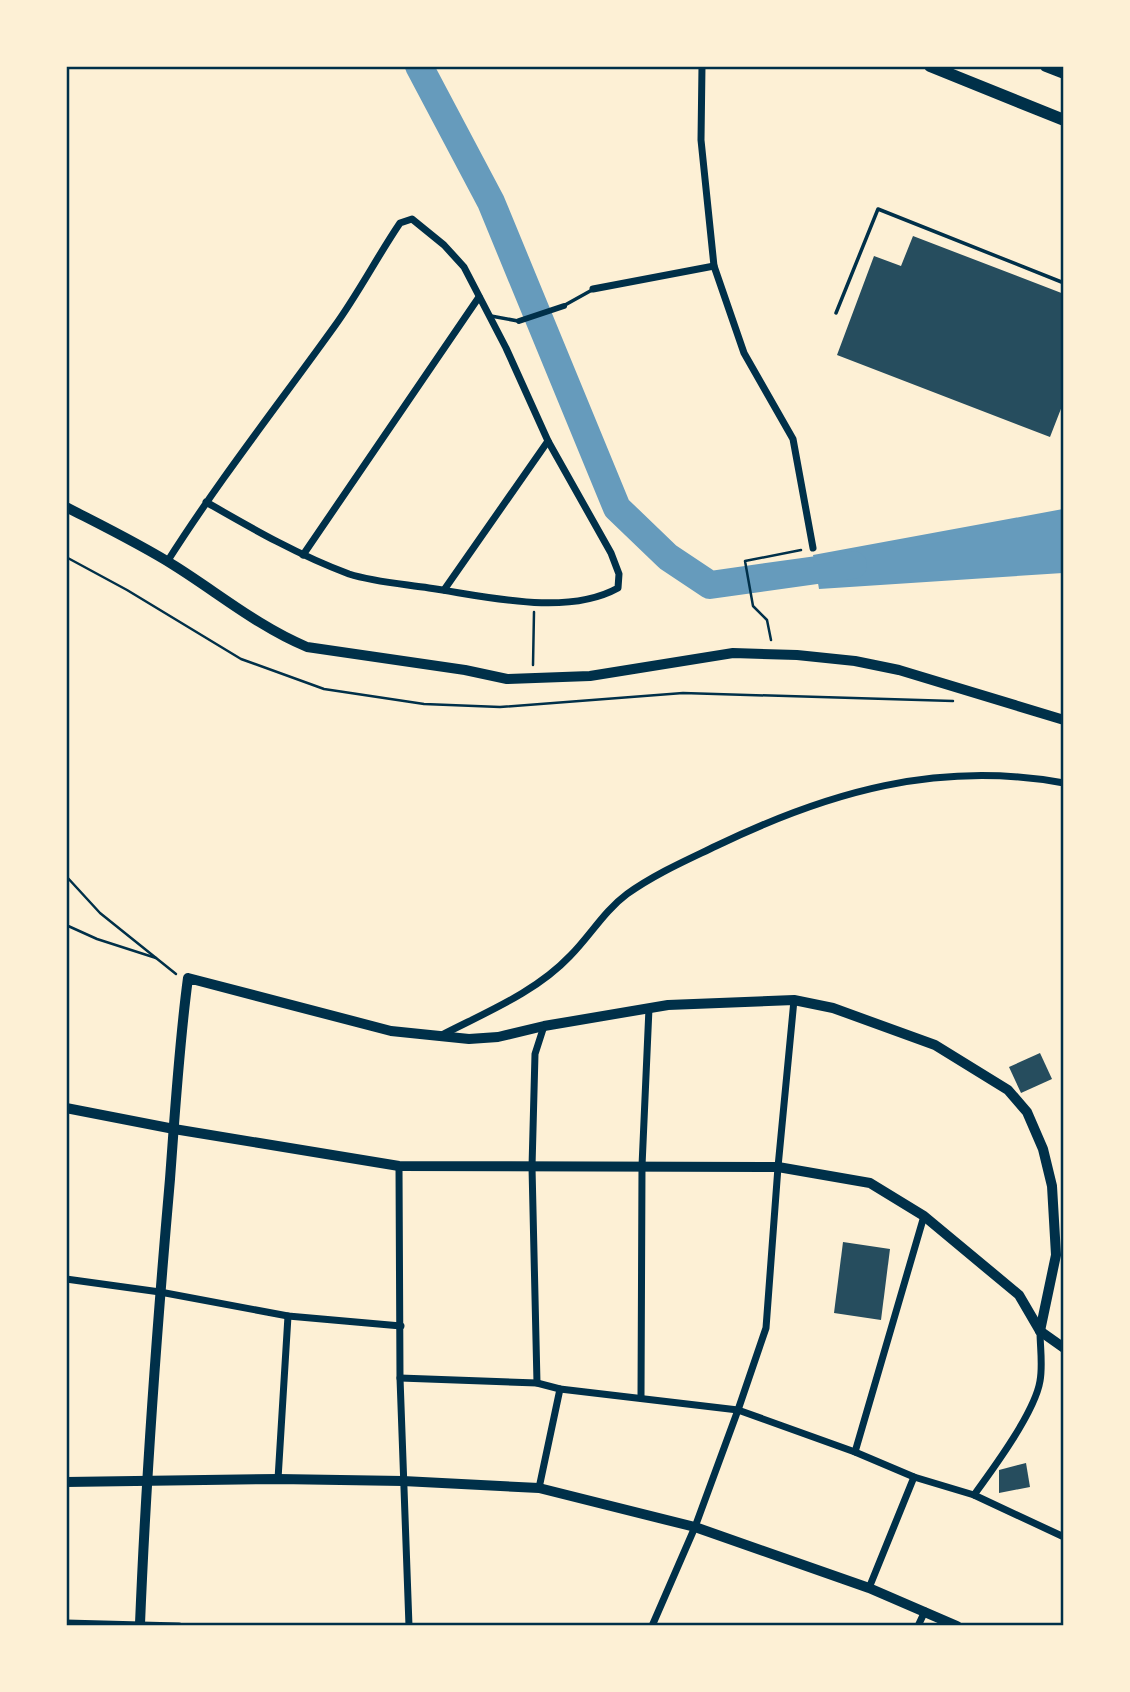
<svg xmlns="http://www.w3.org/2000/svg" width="1130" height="1692" font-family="'Nunito Sans',sans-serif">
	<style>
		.water { fill: #669bbc }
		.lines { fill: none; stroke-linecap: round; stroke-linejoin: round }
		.river { stroke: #669bbc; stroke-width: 28 }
		.building { fill: #264d5e }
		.path { stroke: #003049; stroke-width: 2.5 }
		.service { stroke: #003049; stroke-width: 3.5 }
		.pedestrian { stroke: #003049; stroke-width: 6 }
		.minor { stroke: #003049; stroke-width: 7 }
		.tertiary { stroke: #003049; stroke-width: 10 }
		.trunk { stroke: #003049; stroke-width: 12 }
		.neatline { fill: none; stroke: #003049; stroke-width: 2.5 }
	</style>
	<rect width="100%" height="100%" fill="#fdf0d5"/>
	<polygon class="water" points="1063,509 1063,573 819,589 813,555"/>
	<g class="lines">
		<polyline class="river" points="419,66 491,202 617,508 668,557 710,585 853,565"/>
	</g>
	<g class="building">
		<polygon points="913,236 1064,294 1064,401 1050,437 837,355 874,256 901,266"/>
		<polygon points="1040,1053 1052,1079 1021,1093 1009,1067"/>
		<polygon points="843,1242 890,1249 881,1320 834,1313"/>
		<polygon points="1026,1463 1030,1487 999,1493 999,1470"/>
	</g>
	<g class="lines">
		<g class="path">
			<polyline points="66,557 127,590 241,659 324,689 424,704 500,707 683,693 953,701"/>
			<polyline points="771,640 767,620 753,606 745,561 801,550"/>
			<polyline points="533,665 534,612"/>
			<polyline points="66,876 100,913 176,974"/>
			<polyline points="66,925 97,939 156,958"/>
		</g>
		<g class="service">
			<polyline points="565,305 592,290"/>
			<polyline points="836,313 878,209 1064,283"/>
			<polyline points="491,316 518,321"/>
		</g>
		<polyline class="pedestrian" points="519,321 564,306"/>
		<g class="minor">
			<polyline points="702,66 701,140 714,266 744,353 793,439 813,548"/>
			<polyline points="593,289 714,266"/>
			<polyline points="303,555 479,297"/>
			<path d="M167,562C219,480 278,405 334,327C358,294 377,257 400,223L412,219L444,245L464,267L506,348L548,441L611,553L619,574L618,588C566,617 485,596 429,588C403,584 374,582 349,574C298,555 253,529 206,502"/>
			<polyline points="444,590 548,441"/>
			<path d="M440,1036C484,1013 535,993 570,956C590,936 604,911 627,894C655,874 685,861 716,846C828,792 938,760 1064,783"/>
			<polyline points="399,1166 400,1378 409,1626"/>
			<polyline points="66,1279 160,1292 288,1316 401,1326"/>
			<polyline points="400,1378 537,1383 560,1389 738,1410 855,1452 914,1477 974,1495 1064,1537"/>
			<polyline points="537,1383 532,1167 535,1054 544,1026"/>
			<polyline points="641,1398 642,1166 649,1008"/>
			<polyline points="855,1452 924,1216"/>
			<polyline points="278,1479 288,1316"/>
			<polyline points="539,1488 560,1389"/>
			<path d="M974,1495C993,1469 1035,1412 1040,1381C1043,1365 1040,1347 1040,1331"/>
			<polyline points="869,1588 914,1477"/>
			<polyline points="66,1623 179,1626"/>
			<polyline points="652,1626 695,1527 738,1410 766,1328 778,1167 794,1000"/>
			<polyline points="918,1626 925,1611"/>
		</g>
		<g class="tertiary">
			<path d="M66,507C103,526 140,544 175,566C218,593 259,627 307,647L465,670L507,679L590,676L733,653L797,655L855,661L899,670L1064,720"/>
			<polyline points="66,1108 174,1129 399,1166 778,1167 870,1183 924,1216 1019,1295 1040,1331 1064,1348"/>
			<polyline points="66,1482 278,1479 403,1481 539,1488 695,1527 869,1588 957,1626"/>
			<path d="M140,1624C146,1475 157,1327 170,1179C175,1112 179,1045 188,978L391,1031L469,1039L498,1037L544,1026L668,1005L794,1000L833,1008L935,1045L1008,1090L1027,1112L1043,1149L1052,1186L1056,1255L1040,1331"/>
		</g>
		<g class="trunk">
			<polyline points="930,66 1064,120"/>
			<polyline points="1046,66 1064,73"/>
		</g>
	</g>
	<rect width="1130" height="1692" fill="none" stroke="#fdf0d5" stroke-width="136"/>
	<rect x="68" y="68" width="994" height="1556" class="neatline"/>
</svg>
